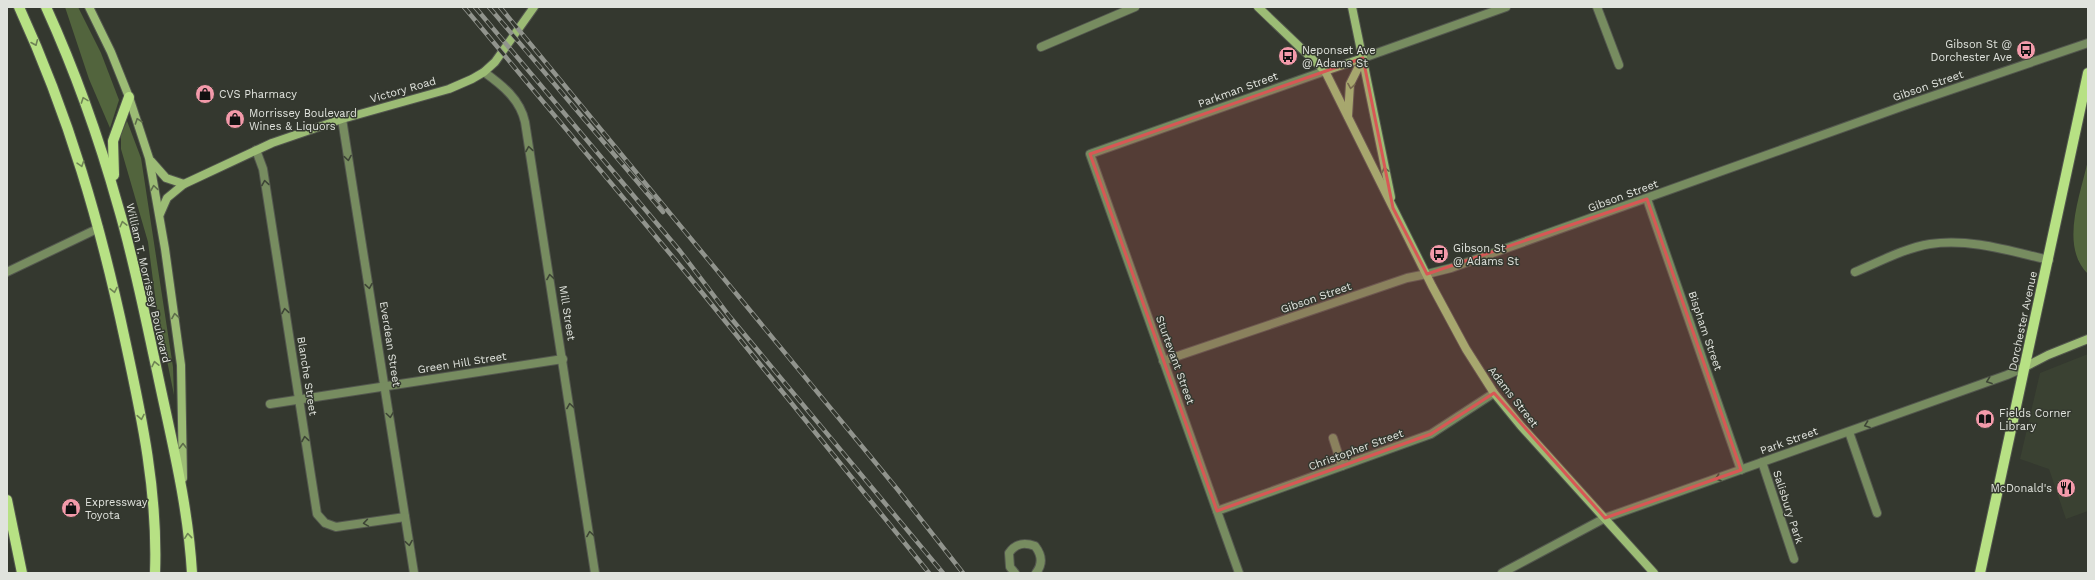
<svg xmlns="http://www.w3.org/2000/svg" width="2095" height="580" font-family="'Work Sans',sans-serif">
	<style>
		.built { fill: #3a4132 }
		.green { fill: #52643d }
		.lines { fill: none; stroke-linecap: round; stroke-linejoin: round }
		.minor-casing { stroke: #53574e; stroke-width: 10 }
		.tertiary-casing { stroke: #53574e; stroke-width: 10 }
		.secondary-casing { stroke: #53574e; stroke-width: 10 }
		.primary-casing { stroke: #53574e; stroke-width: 12 }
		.minor { stroke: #778c60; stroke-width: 8 }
		.tertiary { stroke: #778c60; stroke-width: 8 }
		.secondary { stroke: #9cbc75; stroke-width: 8 }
		.primary { stroke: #b7e184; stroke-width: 10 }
		.rail-casing { stroke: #91948d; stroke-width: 4.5 }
		.rail { stroke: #34382f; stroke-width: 3; stroke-dasharray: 9; stroke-linecap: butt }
		.oneway { stroke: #6f8455 }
		.oneway2 { stroke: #5e6d4b }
		.oneway3 { stroke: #3e4536 }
		.marked { fill: #d85755; fill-opacity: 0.2; stroke: #d85755; stroke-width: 3; stroke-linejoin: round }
		.labels { text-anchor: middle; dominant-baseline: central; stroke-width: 3; stroke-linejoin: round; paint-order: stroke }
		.poi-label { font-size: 11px; fill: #e0e3dd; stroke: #34382f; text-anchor: start }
		.street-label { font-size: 11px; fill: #e0e3dd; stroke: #34382f }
	</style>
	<rect width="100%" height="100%" fill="#34382f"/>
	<polygon class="built" points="2088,354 2088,511 2066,519 2049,469 2020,459 2040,373"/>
	<g class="green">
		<polygon points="65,7 78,7 101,53 119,100 110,128 89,79"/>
		<polygon points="127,121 141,158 173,367 174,395 157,311 148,242 121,149 121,134"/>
		<path d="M2088,160V274C2059,246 2081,194 2088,160Z"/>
	</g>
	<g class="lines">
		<defs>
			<g id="minor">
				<polyline points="1597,7 1619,65"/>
				<polyline points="1041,47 1135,7"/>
				<path d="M484,72C502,85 520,99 525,122L595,573"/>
				<polyline points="342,119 414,573"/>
				<polyline points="256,150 263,169 317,514 325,523 336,527 405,517"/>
				<polyline points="1647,199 1741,470"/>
				<polyline points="7,272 99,228"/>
				<path d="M1855,272C1879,262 1905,248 1930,244C1970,238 2010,251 2049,260"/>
				<polyline points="1163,361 1407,278 1427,274"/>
				<polyline points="270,404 563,359"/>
				<polyline points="1849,432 1877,513"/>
				<polyline points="1333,438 1342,466"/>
				<polyline points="1762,462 1794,559"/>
				<polyline points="1217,511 1431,434 1494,393"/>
				<path d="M1015,573L1010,567L1009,553C1016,543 1024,542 1035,546C1042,555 1043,564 1036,573"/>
				<polyline points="1239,573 1090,154 1325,71"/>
			</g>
			<g id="tertiary">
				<polyline points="1363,58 1506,7"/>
				<polyline points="1427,274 1451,268 1909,104 2088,43"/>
				<polyline points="1502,573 1605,518 2007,375 2025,367"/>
			</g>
			<g id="secondary">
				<polyline points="89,7 111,52 129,97 149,158 165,249 181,365 183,478"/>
				<polyline points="1258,7 1325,71 1432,286 1466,349 1494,393 1521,426 1654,573"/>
				<polyline points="1352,7 1391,197"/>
				<polyline points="1325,71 1363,58"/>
				<polyline points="1348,116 1350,84 1363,58"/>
				<polyline points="151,161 166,178 184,184"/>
				<polyline points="160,214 167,198 184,184 272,143 342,119 449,89 472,79 484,72 495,62 534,7"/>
				<polyline points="2025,367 2048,355 2088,339"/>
			</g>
			<g id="primary">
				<path d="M19,7C69,116 100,223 125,340C142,418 158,493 155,573"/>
				<path d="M46,7C75,71 99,138 118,206C134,260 145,316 157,371C171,438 188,504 192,573"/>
				<polyline points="114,175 113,141 129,97"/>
				<polyline points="7,500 22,573"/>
				<polyline points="1980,573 2088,73"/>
			</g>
		</defs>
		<use href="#minor" class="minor-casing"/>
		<use href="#tertiary" class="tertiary-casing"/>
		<use href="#secondary" class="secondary-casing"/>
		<use href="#primary" class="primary-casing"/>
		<use href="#minor" class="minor"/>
		<use href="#tertiary" class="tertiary"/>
		<use href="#secondary" class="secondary"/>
		<use href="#primary" class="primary"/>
		<defs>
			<g id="rail">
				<polyline points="464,7 687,274 929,573"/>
				<polyline points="475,7 680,251 730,317 943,573"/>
				<polyline points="489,7 663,212"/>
				<polyline points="500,7 898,490 963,573"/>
			</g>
		</defs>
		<use href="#rail" class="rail-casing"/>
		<use href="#rail" class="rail"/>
	</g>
	<defs><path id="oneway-chevron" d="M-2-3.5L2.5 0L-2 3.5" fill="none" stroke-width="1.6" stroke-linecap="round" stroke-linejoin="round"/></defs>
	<g class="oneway">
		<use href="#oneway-chevron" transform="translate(35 43) rotate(67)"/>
		<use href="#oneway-chevron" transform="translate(84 100) rotate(-110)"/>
		<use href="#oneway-chevron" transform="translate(81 164) rotate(72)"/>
		<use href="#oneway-chevron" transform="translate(123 224) rotate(-104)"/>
		<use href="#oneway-chevron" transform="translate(114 290) rotate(78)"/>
		<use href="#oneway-chevron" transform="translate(155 364) rotate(-102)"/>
		<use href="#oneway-chevron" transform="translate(141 417) rotate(79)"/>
		<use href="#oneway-chevron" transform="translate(188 536) rotate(-96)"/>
	</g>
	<g class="oneway2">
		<use href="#oneway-chevron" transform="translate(1351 86) rotate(99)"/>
		<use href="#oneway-chevron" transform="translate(138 121) rotate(-109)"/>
		<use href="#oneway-chevron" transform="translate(1385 170) rotate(-102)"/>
		<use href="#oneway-chevron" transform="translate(154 188) rotate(-99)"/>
		<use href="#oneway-chevron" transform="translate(175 316) rotate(-99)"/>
		<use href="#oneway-chevron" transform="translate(183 446) rotate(-91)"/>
	</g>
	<g class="oneway3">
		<use href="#oneway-chevron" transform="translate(529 149) rotate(-99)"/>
		<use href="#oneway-chevron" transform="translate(348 158) rotate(81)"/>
		<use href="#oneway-chevron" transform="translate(265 183) rotate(-99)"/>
		<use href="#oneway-chevron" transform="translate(550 277) rotate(-99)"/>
		<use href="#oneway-chevron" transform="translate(369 286) rotate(81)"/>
		<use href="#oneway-chevron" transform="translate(285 311) rotate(-99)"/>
		<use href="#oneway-chevron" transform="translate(1989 381) rotate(160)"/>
		<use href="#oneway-chevron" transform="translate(570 406) rotate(-99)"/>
		<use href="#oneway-chevron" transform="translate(390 415) rotate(82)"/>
		<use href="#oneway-chevron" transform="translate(1867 425) rotate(160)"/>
		<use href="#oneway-chevron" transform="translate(305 439) rotate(-99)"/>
		<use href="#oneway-chevron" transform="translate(1718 478) rotate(161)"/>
		<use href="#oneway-chevron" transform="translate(366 523) rotate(171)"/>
		<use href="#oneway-chevron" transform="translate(590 534) rotate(-99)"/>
		<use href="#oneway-chevron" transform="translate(409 543) rotate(81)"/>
	</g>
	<path class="marked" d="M1363,58L1393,208L1427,274L1647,199L1741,470L1605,518L1494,393L1431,434L1217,511L1090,154Z"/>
	<defs>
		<symbol id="bus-disc" viewBox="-11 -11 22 22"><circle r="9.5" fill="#f39aaa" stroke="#34382f"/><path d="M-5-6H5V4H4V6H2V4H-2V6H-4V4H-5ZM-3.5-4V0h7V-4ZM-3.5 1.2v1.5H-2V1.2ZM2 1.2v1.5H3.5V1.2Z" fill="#111"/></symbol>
		<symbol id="shop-disc" viewBox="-11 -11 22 22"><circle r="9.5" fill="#f39aaa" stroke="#34382f"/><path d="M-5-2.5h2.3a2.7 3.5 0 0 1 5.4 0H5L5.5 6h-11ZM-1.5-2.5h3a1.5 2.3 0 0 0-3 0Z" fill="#111"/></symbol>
		<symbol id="library-disc" viewBox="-11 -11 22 22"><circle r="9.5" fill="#f39aaa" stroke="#34382f"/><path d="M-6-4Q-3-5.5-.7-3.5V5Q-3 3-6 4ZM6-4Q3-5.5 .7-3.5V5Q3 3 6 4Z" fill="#111"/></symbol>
		<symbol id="restaurant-disc" viewBox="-11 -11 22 22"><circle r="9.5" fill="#f39aaa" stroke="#34382f"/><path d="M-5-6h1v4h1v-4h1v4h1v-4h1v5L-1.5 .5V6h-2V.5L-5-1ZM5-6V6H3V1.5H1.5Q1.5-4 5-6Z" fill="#111"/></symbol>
	</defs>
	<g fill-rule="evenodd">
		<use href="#bus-disc" x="2015" y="39" width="22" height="22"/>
		<use href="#bus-disc" x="1277" y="45" width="22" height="22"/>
		<use href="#shop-disc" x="194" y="83" width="22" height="22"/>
		<use href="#shop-disc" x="224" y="108" width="22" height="22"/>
		<use href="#bus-disc" x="1428" y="243" width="22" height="22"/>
		<use href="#library-disc" x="1974" y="408" width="22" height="22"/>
		<use href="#restaurant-disc" x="2055" y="477" width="22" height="22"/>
		<use href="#shop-disc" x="60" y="497" width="22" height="22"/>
	</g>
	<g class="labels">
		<g class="poi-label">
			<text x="2012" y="44" text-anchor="end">Gibson St @<tspan x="2012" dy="13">Dorchester Ave</tspan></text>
			<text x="1302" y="50">Neponset Ave<tspan x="1302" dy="13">@ Adams St</tspan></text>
			<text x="219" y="94">CVS Pharmacy</text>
			<text x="249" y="113">Morrissey Boulevard<tspan x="249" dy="13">Wines &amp; Liquors</tspan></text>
			<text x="1453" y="248">Gibson St<tspan x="1453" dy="13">@ Adams St</tspan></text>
			<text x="1999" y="413">Fields Corner<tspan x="1999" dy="13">Library</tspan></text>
			<text x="2052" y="488" text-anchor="end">McDonald's</text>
			<text x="85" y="502">Expressway<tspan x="85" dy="13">Toyota</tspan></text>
		</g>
		<g class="street-label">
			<text transform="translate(1928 86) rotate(-19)">Gibson Street</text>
			<text transform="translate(403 90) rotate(-16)">Victory Road</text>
			<text transform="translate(1238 90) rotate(-20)">Parkman Street</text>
			<text transform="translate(1623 196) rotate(-20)">Gibson Street</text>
			<text transform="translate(148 283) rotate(77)">William T. Morrissey Boulevard</text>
			<text transform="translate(1316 298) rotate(-19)">Gibson Street</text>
			<text transform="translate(567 313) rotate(81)">Mill Street</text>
			<text transform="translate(2023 321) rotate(-78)">Dorchester Avenue</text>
			<text transform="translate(1705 331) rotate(71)">Bispham Street</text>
			<text transform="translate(390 344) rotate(81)">Everdean Street</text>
			<text transform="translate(1175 360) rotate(70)">Sturtevant Street</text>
			<text transform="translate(462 363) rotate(-9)">Green Hill Street</text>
			<text transform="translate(307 376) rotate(81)">Blanche Street</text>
			<text transform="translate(1513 397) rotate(52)">Adams Street</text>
			<text transform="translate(1789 441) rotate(-20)">Park Street</text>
			<text transform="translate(1356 450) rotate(-20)">Christopher Street</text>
			<text transform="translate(1788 507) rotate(72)">Salisbury Park</text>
		</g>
	</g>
	<rect width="2095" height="580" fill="none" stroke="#e0e3dd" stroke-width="16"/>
</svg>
